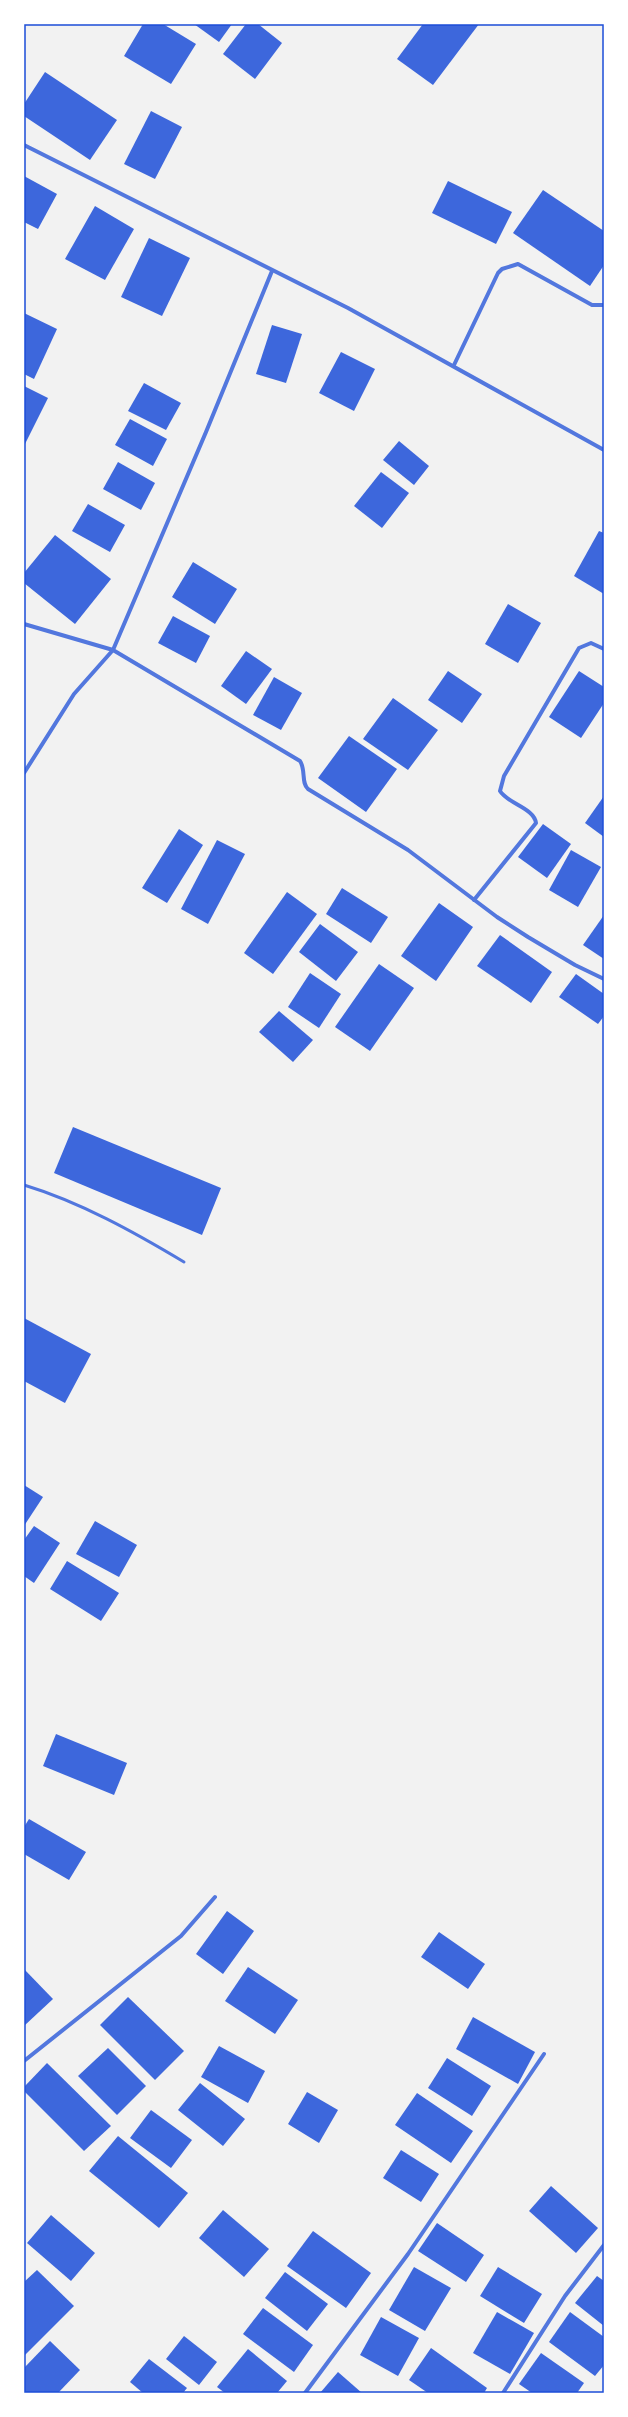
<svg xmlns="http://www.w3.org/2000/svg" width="628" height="2417" font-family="'DejaVu Sans',sans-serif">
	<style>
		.building { fill: #3d67dc }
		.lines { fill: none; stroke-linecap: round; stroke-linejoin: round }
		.service { stroke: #5277de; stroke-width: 3 }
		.minor { stroke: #5277de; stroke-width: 4 }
		.neatline { fill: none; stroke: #1d4ed8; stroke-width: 1.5 }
	</style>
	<rect width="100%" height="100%" fill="#f2f2f2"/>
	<g class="building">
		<polygon points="143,24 163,24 196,44 171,84 124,56"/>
		<polygon points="194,24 232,24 219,42"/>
		<polygon points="246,24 258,24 282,43 255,79 223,54"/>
		<polygon points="423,24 479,24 433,85 397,59"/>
		<polygon points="45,72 117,120 90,160 24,116 24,104"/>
		<polygon points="151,111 182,127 155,179 124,164"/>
		<polygon points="24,176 57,194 38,229 24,222"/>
		<polygon points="448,181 512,212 496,244 432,213"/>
		<polygon points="543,190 604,231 604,265 590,286 513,233"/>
		<polygon points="95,206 134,229 105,280 65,259"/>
		<polygon points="149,238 190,258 162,316 121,297"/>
		<polygon points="24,313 57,329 34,379 24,374"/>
		<polygon points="272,325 302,334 286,383 256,374"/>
		<polygon points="341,352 375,369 354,411 319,393"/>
		<polygon points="144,383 181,403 166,430 128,411"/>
		<polygon points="24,386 48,398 24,446"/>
		<polygon points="130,419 167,439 153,466 115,445"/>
		<polygon points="399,441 429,466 414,485 383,460"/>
		<polygon points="118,462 155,483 141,510 103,489"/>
		<polygon points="381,472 409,493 382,528 354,506"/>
		<polygon points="88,504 125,525 110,552 72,531"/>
		<polygon points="599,531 604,533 604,594 574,576"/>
		<polygon points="55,535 111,579 75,624 24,583 24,573"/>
		<polygon points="193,562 237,589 215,624 172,597"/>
		<polygon points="508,604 541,623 518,663 485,644"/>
		<polygon points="173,616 210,636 196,663 158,643"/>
		<polygon points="246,651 272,669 246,704 221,686"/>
		<polygon points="448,671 482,694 462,723 428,700"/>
		<polygon points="579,671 604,687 604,703 581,738 549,717"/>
		<polygon points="274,677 302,693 281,730 253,715"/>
		<polygon points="393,698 438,730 408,770 363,739"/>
		<polygon points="349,736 397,769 366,812 318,778"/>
		<polygon points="604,796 604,837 585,823"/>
		<polygon points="543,824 571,844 547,878 518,857"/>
		<polygon points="179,829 203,845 167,903 142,888"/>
		<polygon points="217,840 245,854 208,924 181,909"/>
		<polygon points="571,850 601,867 578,907 549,890"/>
		<polygon points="342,888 388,917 371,943 326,914"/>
		<polygon points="287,892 317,914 273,974 244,953"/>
		<polygon points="439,903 473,927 436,981 401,956"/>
		<polygon points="604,915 604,959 583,945"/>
		<polygon points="320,924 358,952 336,981 299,952"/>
		<polygon points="500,935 552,972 531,1003 477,966"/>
		<polygon points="379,964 414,988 370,1051 335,1027"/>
		<polygon points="310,973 341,994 319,1028 288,1007"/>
		<polygon points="576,974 604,994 604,1016 598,1024 559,997"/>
		<polygon points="279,1011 313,1040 293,1062 259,1032"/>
		<polygon points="73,1127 221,1188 202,1235 54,1173"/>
		<polygon points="24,1318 91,1354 65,1403 24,1381"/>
		<polygon points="24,1485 43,1497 24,1526"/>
		<polygon points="95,1521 137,1545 119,1577 76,1554"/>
		<polygon points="34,1526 60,1543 34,1583 24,1576 24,1540"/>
		<polygon points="67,1561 119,1593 101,1621 50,1589"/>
		<polygon points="56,1734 127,1763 114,1795 43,1766"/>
		<polygon points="29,1819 86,1852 69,1880 24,1854 24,1827"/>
		<polygon points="227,1911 254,1931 223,1974 196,1954"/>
		<polygon points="439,1932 485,1964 468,1989 421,1957"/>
		<polygon points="248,1967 298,2000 275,2034 225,2001"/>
		<polygon points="24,1969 53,1999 24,2026"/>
		<polygon points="128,1997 184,2051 155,2080 100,2025"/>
		<polygon points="473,2017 535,2052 518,2084 456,2049"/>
		<polygon points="219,2046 265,2071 248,2103 201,2077"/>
		<polygon points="108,2048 146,2086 117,2115 78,2076"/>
		<polygon points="447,2058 491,2086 472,2116 428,2088"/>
		<polygon points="47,2063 111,2126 84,2151 24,2091 24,2087"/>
		<polygon points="200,2083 245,2119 223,2146 178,2110"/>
		<polygon points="307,2092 338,2110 319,2143 288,2124"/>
		<polygon points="417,2093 473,2131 451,2163 395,2125"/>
		<polygon points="151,2110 192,2140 171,2168 130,2138"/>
		<polygon points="118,2136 188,2193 159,2228 89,2171"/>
		<polygon points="401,2150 439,2174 421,2202 383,2178"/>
		<polygon points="551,2186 598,2228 576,2253 529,2211"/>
		<polygon points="223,2210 269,2249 244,2277 199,2238"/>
		<polygon points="51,2215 95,2253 71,2281 27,2243"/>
		<polygon points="437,2223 484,2255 466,2282 418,2251"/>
		<polygon points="313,2231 371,2273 346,2308 287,2266"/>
		<polygon points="414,2267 451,2288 425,2331 389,2310"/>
		<polygon points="498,2267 542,2294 524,2323 480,2296"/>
		<polygon points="37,2270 74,2306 24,2356 24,2282"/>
		<polygon points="285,2272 328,2304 307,2331 265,2298"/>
		<polygon points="597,2276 604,2281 604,2326 575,2303"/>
		<polygon points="263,2308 313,2345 294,2372 243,2334"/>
		<polygon points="497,2312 534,2333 510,2374 473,2353"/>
		<polygon points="570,2312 604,2337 604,2365 595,2376 549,2342"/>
		<polygon points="381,2317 419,2338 398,2376 360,2355"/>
		<polygon points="184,2336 217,2362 199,2385 166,2359"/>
		<polygon points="50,2341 80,2370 58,2393 24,2393 24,2368"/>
		<polygon points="431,2348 487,2388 484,2393 428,2393 409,2380"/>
		<polygon points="248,2349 287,2381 277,2393 225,2393 217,2387"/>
		<polygon points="541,2353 584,2383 577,2393 532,2393 519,2384"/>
		<polygon points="149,2359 187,2388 183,2393 143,2393 130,2382"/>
		<polygon points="338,2372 362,2393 320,2393"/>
	</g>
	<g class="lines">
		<path class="service" d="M24,1185C80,1202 134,1232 184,1262"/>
		<g class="minor">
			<polyline points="24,145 348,308 604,450"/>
			<path d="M272,271L206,432L113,650L300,761C306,770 301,783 308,789L408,850L497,917L528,937L575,965L604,979"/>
			<polyline points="454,365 498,273 502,269 518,264 592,305 604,305"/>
			<polyline points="24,624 113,650 74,694 24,773"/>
			<path d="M474,900L536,823C534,808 508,804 500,791L504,776L579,648L591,643L604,649"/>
			<polyline points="24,2061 181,1936 215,1897"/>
			<polyline points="305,2393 408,2254 544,2054"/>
			<polyline points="503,2393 565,2296 604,2245"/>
		</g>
	</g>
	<rect width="628" height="2417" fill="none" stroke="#ffffff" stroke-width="50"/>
	<rect x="25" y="25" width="578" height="2367" class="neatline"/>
</svg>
